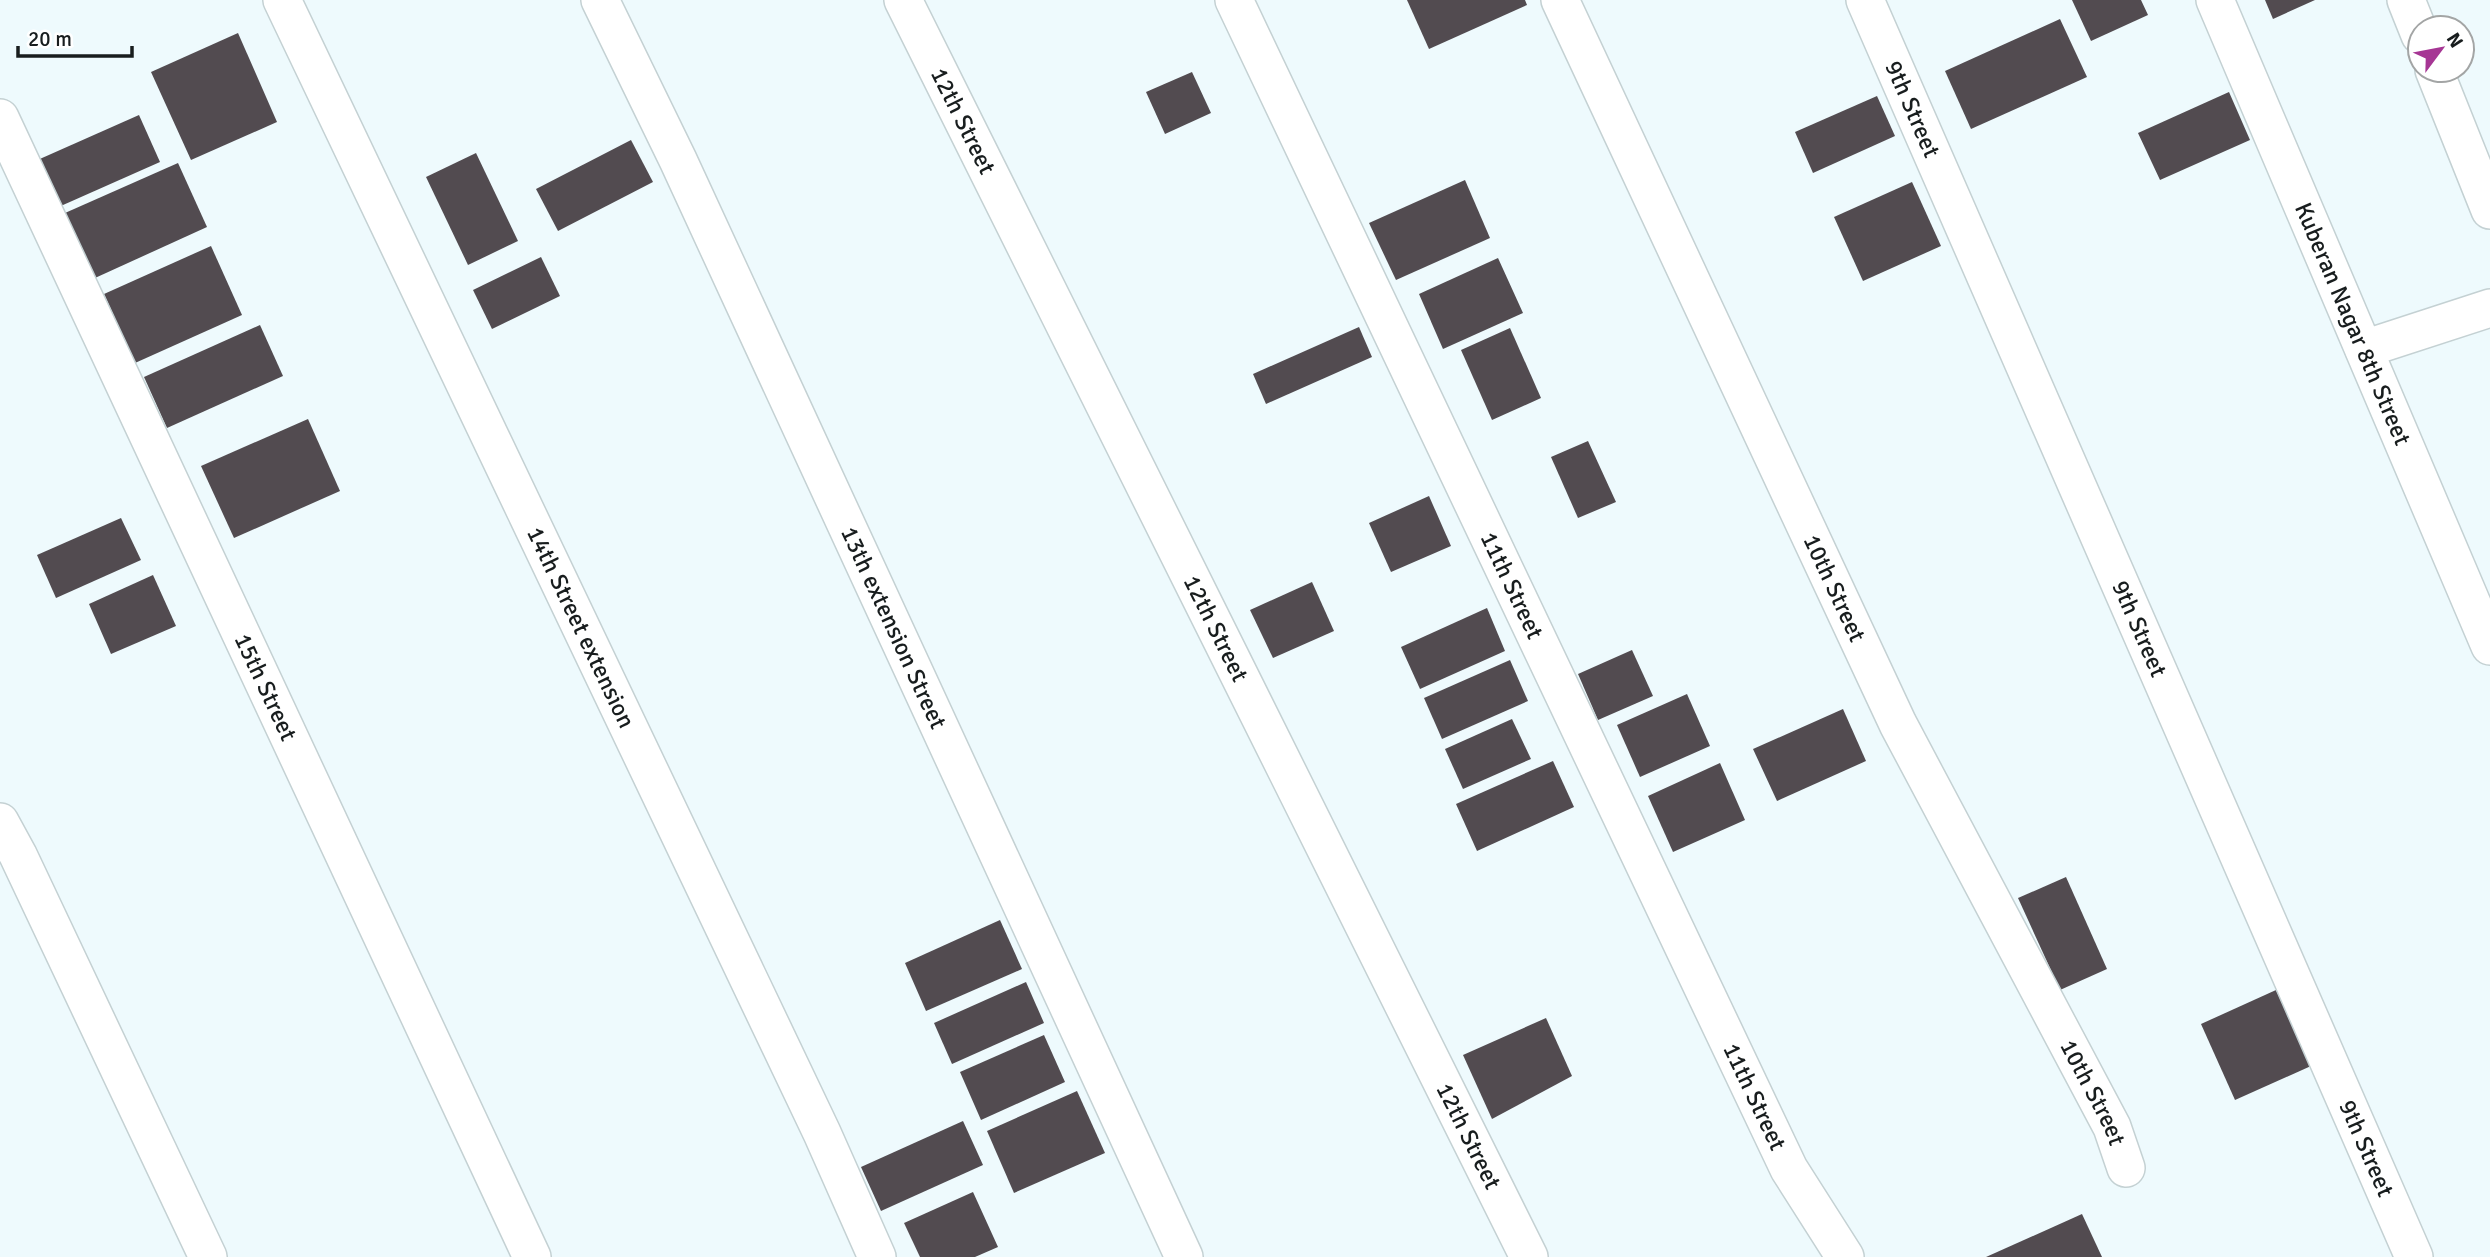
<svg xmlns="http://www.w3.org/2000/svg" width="2490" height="1257" font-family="Signika,sans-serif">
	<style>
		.building { fill: #524b50 }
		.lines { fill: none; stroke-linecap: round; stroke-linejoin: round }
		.minor-casing { stroke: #c4d1d3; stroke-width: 40 }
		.minor { stroke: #fff; stroke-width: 37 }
		.labels { text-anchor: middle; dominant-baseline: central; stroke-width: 7; stroke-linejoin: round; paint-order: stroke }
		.street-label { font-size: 24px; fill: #181d1e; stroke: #fff }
	</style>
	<rect width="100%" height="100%" fill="#eefafd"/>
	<g class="building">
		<polygon points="1407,0 1525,0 1527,5 1429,49"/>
		<polygon points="2072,0 2141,0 2148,15 2091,41"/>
		<polygon points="2265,0 2315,0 2273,19"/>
		<polygon points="2060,19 2087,77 1971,129 1945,71"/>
		<polygon points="238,33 277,122 191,160 151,72"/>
		<polygon points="1192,72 1211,113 1165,134 1146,92"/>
		<polygon points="2229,92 2250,140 2160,180 2138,133"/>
		<polygon points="1877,96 1895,136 1813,173 1795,132"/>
		<polygon points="139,115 160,162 54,209 33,162"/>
		<polygon points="631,140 653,182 558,231 536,189"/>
		<polygon points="476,153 518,241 468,265 426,177"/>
		<polygon points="178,163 207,227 95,278 65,213"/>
		<polygon points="1465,180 1490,238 1396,280 1369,223"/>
		<polygon points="1912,182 1941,246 1863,281 1834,217"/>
		<polygon points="211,246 242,315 135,363 104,294"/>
		<polygon points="541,257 560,296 492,329 473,290"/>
		<polygon points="1498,258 1523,313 1443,349 1419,294"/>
		<polygon points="260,325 283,376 167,428 144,377"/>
		<polygon points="1359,327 1372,357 1266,404 1253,374"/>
		<polygon points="1510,328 1541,398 1492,420 1461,350"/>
		<polygon points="308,419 340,491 234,538 201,466"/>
		<polygon points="1588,441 1616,502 1578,518 1551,457"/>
		<polygon points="1429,496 1451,546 1391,572 1369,523"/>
		<polygon points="121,518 141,560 56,598 37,555"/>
		<polygon points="153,575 176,626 111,654 89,604"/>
		<polygon points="1312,582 1334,631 1273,658 1250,610"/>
		<polygon points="1487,608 1505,651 1420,689 1401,647"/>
		<polygon points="1632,650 1653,696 1598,720 1578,674"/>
		<polygon points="1510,660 1528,701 1442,739 1424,698"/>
		<polygon points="1687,694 1710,746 1640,777 1617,725"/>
		<polygon points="1843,709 1866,761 1777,801 1753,749"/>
		<polygon points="1512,719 1531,759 1463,789 1445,749"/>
		<polygon points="1553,761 1574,807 1477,851 1456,804"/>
		<polygon points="1720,763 1745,820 1673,852 1648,796"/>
		<polygon points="2066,877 2107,969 2060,990 2018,898"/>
		<polygon points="1000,920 1022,969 926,1011 905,963"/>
		<polygon points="1026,982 1044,1023 952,1064 934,1023"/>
		<polygon points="2276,990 2311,1066 2235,1100 2201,1024"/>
		<polygon points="1546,1018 1572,1076 1492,1119 1463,1055"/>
		<polygon points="1044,1035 1065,1082 981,1120 960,1072"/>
		<polygon points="1077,1091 1105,1153 1014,1193 987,1131"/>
		<polygon points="963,1121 983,1165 881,1211 861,1167"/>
		<polygon points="973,1192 998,1247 975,1257 920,1257 904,1223"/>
		<polygon points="2082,1214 2102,1257 1986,1257"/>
	</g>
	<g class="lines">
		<defs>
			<g id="minor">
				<path id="s1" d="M282,0L822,1133L877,1257"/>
				<path id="s2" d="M600,0L678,160L1184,1257"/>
				<path id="s3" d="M903,0L1529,1257"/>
				<path id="s4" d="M1234,0L1789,1169L1845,1257"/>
				<path id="s5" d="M1560,0L1898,724L2112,1127L2126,1168"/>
				<path id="s6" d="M1865,0L2414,1257"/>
				<path id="s7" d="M2215,0L2490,646"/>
				<polyline points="2406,0 2420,35"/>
				<polyline points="2434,70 2490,210"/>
				<path id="s8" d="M0,118L532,1257"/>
				<polyline points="2364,349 2490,308"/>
				<polyline points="0,822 18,855 208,1257"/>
			</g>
		</defs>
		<use href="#minor" class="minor-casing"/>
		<use href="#minor" class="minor"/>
	</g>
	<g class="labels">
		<g class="street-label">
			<text stroke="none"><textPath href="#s6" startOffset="119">9th Street</textPath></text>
			<text stroke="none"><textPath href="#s3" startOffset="135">12th Street</textPath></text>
			<text stroke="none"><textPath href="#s7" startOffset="352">Kuberan Nagar 8th Street</textPath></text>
			<text stroke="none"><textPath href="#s4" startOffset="648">11th Street</textPath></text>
			<text stroke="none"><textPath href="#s5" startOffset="649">10th Street</textPath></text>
			<text stroke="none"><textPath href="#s1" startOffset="695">14th Street extension</textPath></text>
			<text stroke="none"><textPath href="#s2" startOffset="693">13th extension Street</textPath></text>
			<text stroke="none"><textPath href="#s3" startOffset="702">12th Street</textPath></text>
			<text stroke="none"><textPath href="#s6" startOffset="686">9th Street</textPath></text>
			<text stroke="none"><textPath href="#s8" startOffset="628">15th Street</textPath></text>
			<text stroke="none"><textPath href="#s5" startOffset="1216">10th Street</textPath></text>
			<text stroke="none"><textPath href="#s4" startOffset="1214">11th Street</textPath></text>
			<text stroke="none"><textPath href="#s3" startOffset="1269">12th Street</textPath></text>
			<text stroke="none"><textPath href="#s6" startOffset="1253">9th Street</textPath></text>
		</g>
	</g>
	<g transform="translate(2441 49) rotate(58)"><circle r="33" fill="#ffffff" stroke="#a3a5a5" stroke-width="2"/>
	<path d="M0-5L12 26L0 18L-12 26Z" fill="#a63694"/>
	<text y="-10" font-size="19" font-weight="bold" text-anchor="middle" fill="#181d1e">N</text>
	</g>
	<path d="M18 46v10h114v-10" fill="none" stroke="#181d1e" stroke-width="3.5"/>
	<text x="28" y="46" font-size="21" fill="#181d1e" stroke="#ffffff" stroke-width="5" paint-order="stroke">20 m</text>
</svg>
